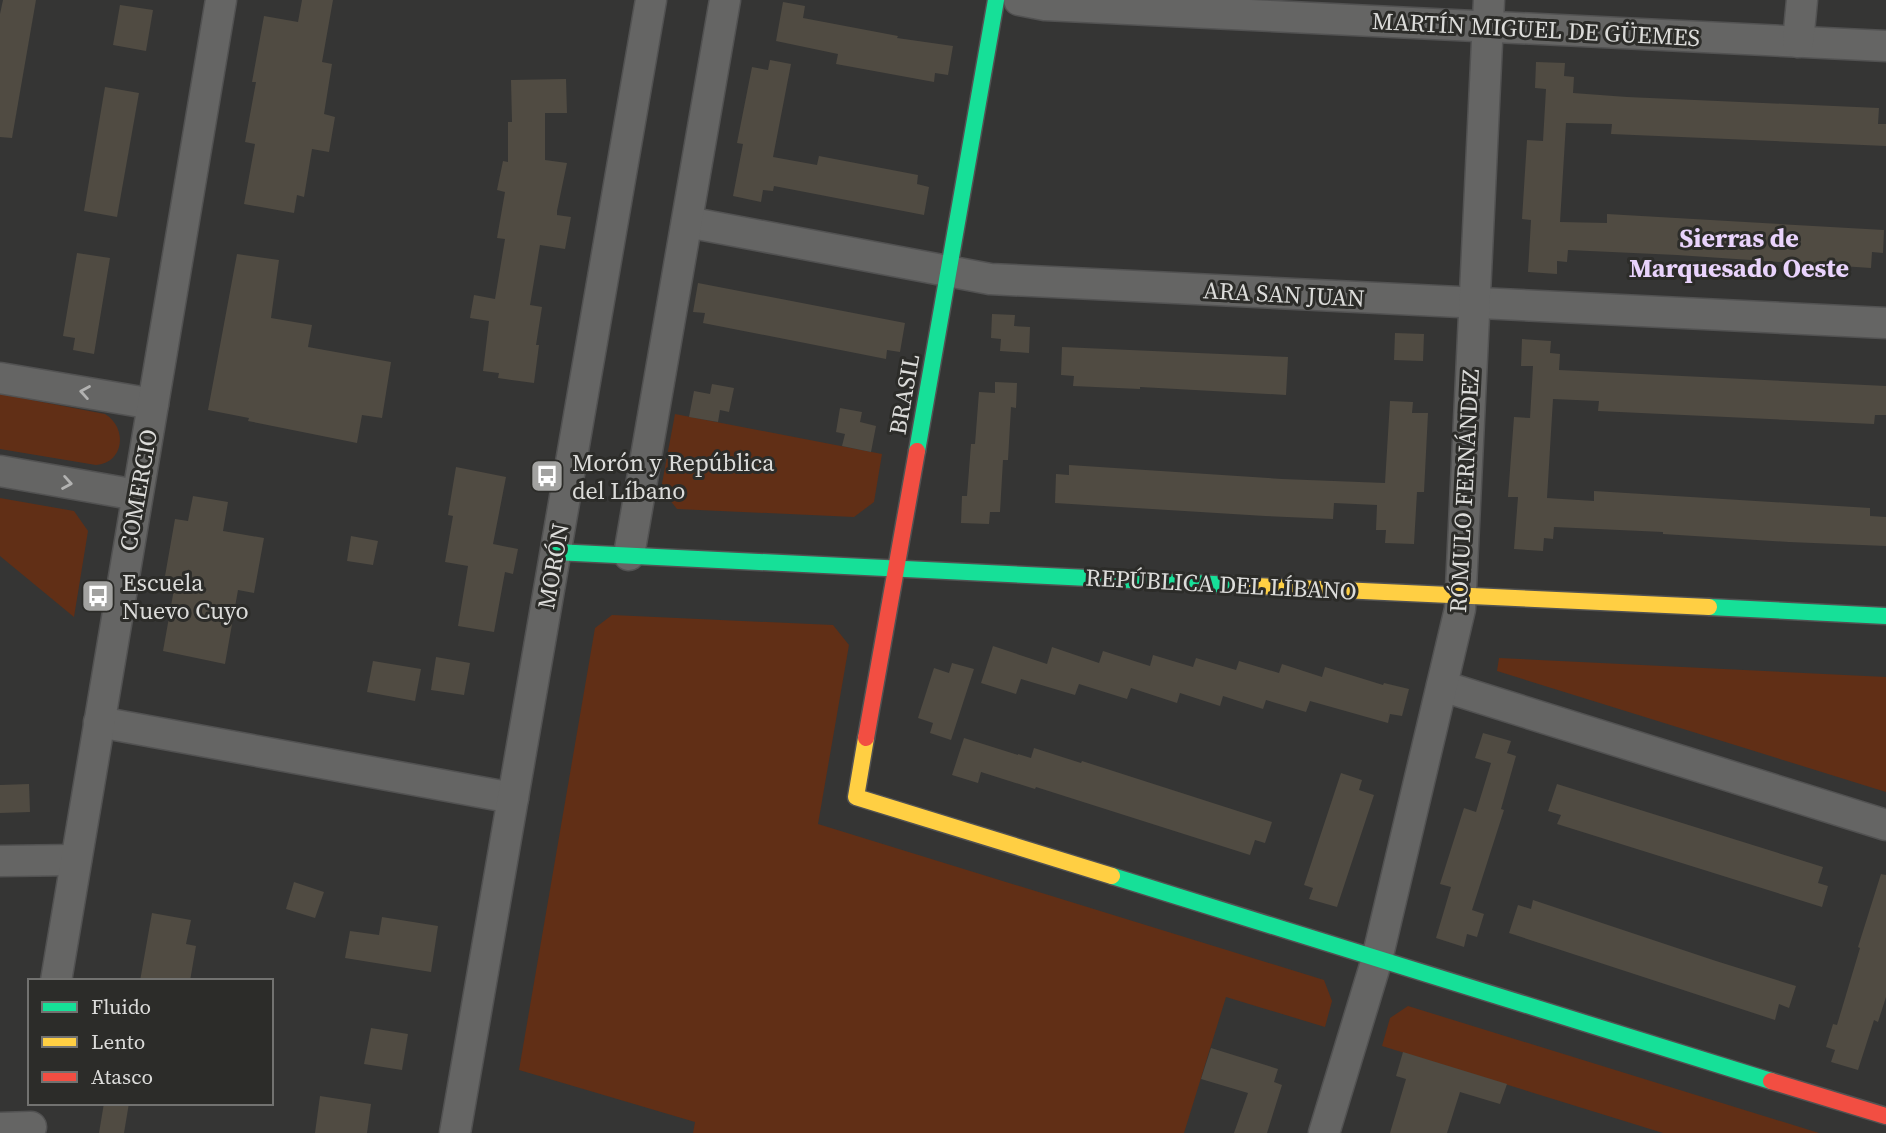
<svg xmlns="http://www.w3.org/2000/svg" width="1886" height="1133" font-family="'Source Serif 4',serif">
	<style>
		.green { fill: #612f16 }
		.building { fill: #504b42 }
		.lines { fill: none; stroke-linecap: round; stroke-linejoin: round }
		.street-casing { stroke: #525252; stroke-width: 33 }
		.fast-casing { stroke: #525252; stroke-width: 19 }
		.slow-casing { stroke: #525252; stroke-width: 19 }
		.jam-casing { stroke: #525252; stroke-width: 19 }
		.street { stroke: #656564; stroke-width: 30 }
		.fast { stroke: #16e098; stroke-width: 16 }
		.slow { stroke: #ffcf43; stroke-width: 16 }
		.jam { stroke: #f24e42; stroke-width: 16 }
		.oneway { stroke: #b2b2b1 }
		.labels { text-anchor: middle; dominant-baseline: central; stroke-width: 6; stroke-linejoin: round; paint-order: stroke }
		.street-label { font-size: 24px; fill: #dcdcda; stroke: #2c2c29 }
		.poi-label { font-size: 24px; fill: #dcdcda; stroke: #2c2c29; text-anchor: start }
		.neighbourhood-label { font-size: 26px; font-weight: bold; fill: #e9d3fc; stroke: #2c2c29 }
	</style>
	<rect width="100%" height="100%" fill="#353534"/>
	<g class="green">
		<path d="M0,394L105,414C128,428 124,463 96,465L0,449Z"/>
		<polygon points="675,414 882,454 874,502 854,517 677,509 661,489"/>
		<polygon points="0,498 74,511 88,531 74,617 0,556"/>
		<polygon points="612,615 833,625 849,645 818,824 1324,980 1332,1001 1325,1027 1226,997 1184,1133 693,1133 695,1122 519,1070 595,628"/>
		<polygon points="1499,658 1886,677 1886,792 1497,671"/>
		<polygon points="1408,1006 1819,1133 1663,1133 1382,1046 1390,1018"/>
	</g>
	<g class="building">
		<polygon points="3,0 36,0 12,138 0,137 0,14"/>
		<polygon points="302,0 333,0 322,62 332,64 324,114 335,117 329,152 312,149 304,197 297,195 294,213 244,204 255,144 245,142 256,82 252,82 264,16 298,22"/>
		<polygon points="783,2 805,6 803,18 898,36 897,38 953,46 948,75 935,73 934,82 836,64 838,54 776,41"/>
		<polygon points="120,5 153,10 146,51 113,45"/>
		<polygon points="770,60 791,64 773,157 817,165 819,156 918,175 917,184 929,187 924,215 774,186 773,191 763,190 761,202 733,196 743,144 737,143 752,67 768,70"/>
		<polygon points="1536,62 1565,63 1564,76 1574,77 1573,93 1627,97 1879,108 1878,124 1886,124 1886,146 1611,134 1612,124 1566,123 1560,222 1607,223 1607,214 1884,230 1883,253 1872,252 1871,268 1677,255 1568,250 1567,262 1557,261 1557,274 1528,272 1531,220 1522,219 1527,140 1543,141 1546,89 1535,88"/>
		<polygon points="566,79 567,113 545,113 545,160 567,163 557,211 557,215 571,217 565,249 540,245 530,305 542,307 536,345 539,345 534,383 498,378 499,373 483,371 489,321 470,318 474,295 495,299 505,239 497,238 505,192 497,190 503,161 508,162 508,122 512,122 511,80"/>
		<polygon points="105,87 139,93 117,217 84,211"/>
		<polygon points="77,253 110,258 94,354 73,350 75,338 63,336"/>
		<polygon points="237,254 279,260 271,318 312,325 308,347 391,362 382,418 362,415 357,443 248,421 249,418 208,410"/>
		<polygon points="698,283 905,323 900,352 887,350 886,359 703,323 705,313 693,312"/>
		<polygon points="992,314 1015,315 1014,326 1030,327 1029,353 1000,351 1001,339 991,338"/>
		<polygon points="1395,333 1424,334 1423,361 1394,360"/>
		<polygon points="1522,339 1551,341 1550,353 1560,354 1559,370 1886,386 1886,415 1875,415 1874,424 1598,411 1599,401 1553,399 1547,498 1594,501 1594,491 1870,508 1870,516 1886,517 1886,546 1789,542 1663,534 1663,532 1554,527 1553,539 1544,538 1543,551 1514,549 1518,497 1508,497 1514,417 1530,418 1533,366 1521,366"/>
		<polygon points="1062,347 1288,357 1286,395 1140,387 1140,389 1073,386 1074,376 1061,375"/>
		<polygon points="995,382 1017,383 1016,408 1011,407 1008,460 1003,460 1000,512 990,512 989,524 961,523 962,496 967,496 971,444 975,444 979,392 995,393"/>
		<polygon points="712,384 734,388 729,412 720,410 718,422 689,417 694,391 710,394"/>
		<polygon points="1390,401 1413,402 1412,413 1428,413 1424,492 1417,492 1414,544 1385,543 1386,530 1376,530 1377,505 1334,503 1333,519 1265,516 1055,503 1056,474 1069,475 1069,465 1282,479 1385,483"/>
		<polygon points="840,408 862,412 860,422 876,426 871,452 842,446 845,434 836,432"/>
		<polygon points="456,467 506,477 493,544 518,549 513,574 505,572 494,632 458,626 468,566 445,562 453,516 448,515"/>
		<polygon points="193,496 228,502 223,531 264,538 254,593 238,590 225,664 163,651 176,578 165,576 175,519 188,521"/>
		<polygon points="351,536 378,541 373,565 347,561"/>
		<polygon points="993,646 1047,664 1052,647 1099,663 1103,651 1150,666 1153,655 1193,667 1196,658 1236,670 1239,661 1279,673 1282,664 1322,677 1325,667 1383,685 1384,683 1409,689 1402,716 1390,714 1388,723 1310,701 1306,712 1266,700 1263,709 1223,696 1220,706 1180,693 1177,703 1131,688 1127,699 1079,684 1075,695 1021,679 1016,694 981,683"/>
		<polygon points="436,657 470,663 464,695 431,690"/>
		<polygon points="373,661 421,669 415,701 367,692"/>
		<polygon points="952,663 974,669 951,740 930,733 933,723 918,718 934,668 949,673"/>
		<polygon points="1483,733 1511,741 1507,753 1516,756 1501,809 1504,810 1472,910 1484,914 1477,937 1467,934 1464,947 1436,938 1451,887 1440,884 1464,808 1476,812 1491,763 1475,758"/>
		<polygon points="964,738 1018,755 1018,754 1031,758 1034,748 1081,763 1082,761 1272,822 1265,843 1255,840 1250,855 1036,787 1035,789 981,772 978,783 952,775"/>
		<polygon points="1341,773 1362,780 1359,790 1374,795 1337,907 1309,899 1313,888 1304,885"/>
		<polygon points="29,784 30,812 0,813 0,785"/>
		<polygon points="1557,784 1823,867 1818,883 1828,886 1822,907 1557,824 1561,815 1548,811"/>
		<polygon points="1881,874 1886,875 1886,997 1878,1022 1874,1020 1858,1070 1831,1062 1835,1050 1826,1047 1833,1024 1837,1025 1860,948 1858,947"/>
		<polygon points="294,882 324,892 315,918 286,909"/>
		<polygon points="1533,900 1716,961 1796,986 1789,1008 1779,1004 1775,1020 1509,933 1518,905 1531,909"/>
		<polygon points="152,913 191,920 186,944 196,946 190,981 140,981"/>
		<polygon points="382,917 438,926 431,972 345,958 350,931 379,935"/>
		<polygon points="371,1028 408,1034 402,1070 364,1064"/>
		<polygon points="1211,1048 1278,1069 1274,1082 1282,1085 1267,1133 1234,1133 1248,1093 1201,1079"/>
		<polygon points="1403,1052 1507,1084 1500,1104 1460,1092 1447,1133 1390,1133 1406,1079 1396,1076"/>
		<polygon points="320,1096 371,1104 367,1133 315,1133"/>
		<polygon points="104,1103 129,1103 124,1133 99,1133"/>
	</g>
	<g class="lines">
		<defs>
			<g id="street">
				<polyline points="1019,0 1045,5 1886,46"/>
				<polyline points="1798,42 1802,0"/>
				<polyline points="687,222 990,279 1886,323"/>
				<polyline points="0,378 153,404"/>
				<polyline points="0,471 137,495"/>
				<polyline points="629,555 725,0"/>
				<polyline points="1442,686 1886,825"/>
				<polyline points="99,722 513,798"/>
				<polyline points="0,861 76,860"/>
				<polyline points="56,981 221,0"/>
				<polyline points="0,1128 31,1127"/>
				<polyline points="455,1133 651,0"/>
				<polyline points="1324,1133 1377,959 1460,609 1489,0"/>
			</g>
			<g id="fast">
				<polyline points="917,451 996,0"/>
				<polyline points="555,552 1255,586"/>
				<polyline points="1709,607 1886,616"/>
				<polyline points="1112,876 1771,1081"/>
			</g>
			<g id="slow">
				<polyline points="1255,586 1709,607"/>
				<polyline points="866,738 856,797 1112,876"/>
			</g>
			<g id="jam">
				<polyline points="866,738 917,451"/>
				<polyline points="1771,1081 1886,1116"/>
			</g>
		</defs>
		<use href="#street" class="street-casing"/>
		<use href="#fast" class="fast-casing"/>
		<use href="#slow" class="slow-casing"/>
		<use href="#jam" class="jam-casing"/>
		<use href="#street" class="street"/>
		<use href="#fast" class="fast"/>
		<use href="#slow" class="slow"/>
		<use href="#jam" class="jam"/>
	</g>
	<defs><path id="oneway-chevron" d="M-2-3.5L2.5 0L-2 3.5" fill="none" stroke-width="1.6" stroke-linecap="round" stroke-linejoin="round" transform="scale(1.75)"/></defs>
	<g class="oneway">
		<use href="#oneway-chevron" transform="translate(85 392) rotate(-170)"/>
		<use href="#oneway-chevron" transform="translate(67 483) rotate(10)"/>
	</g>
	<defs>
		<symbol id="bus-square" viewBox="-11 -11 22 22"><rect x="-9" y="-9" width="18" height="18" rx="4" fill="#a2a2a0" stroke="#2c2c29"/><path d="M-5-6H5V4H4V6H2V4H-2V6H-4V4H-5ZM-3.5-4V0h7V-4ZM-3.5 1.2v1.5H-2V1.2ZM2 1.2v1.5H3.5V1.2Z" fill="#fff"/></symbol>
	</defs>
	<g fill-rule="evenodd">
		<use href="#bus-square" x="528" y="457" width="38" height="38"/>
		<use href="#bus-square" x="79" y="577" width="38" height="38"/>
	</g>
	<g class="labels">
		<g class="street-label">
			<text transform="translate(1536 29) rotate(3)">MARTÍN MIGUEL DE GÜEMES</text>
			<text transform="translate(1284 294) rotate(3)">ARA SAN JUAN</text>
			<text transform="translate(904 394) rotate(-80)">BRASIL</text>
			<text transform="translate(138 490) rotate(-80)">COMERCIO</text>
			<text transform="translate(1464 491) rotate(-87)">RÓMULO FERNÁNDEZ</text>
			<text transform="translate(553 566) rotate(-80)">MORÓN</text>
			<text transform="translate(1221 584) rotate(3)">REPÚBLICA DEL LÍBANO</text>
		</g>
		<g class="poi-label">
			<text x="572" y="462">Morón y República<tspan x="572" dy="28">del Líbano</tspan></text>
			<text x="122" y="582">Escuela<tspan x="122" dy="28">Nuevo Cuyo</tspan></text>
		</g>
		<g class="neighbourhood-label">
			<text x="1739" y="238">Sierras de<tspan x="1739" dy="30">Marquesado Oeste</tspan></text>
		</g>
	</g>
	<rect x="28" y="979" width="245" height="126" fill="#2c2c29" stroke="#727270" stroke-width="2"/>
	<rect x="42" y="1002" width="35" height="10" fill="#16e098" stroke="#727270" stroke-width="2"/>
	<text x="91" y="1014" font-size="21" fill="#dcdcda">Fluido</text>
	<rect x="42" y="1037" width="35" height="10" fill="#ffcf43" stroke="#727270" stroke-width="2"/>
	<text x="91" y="1049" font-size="21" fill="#dcdcda">Lento</text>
	<rect x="42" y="1072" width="35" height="10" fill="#f24e42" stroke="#727270" stroke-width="2"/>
	<text x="91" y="1084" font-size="21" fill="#dcdcda">Atasco</text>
</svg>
